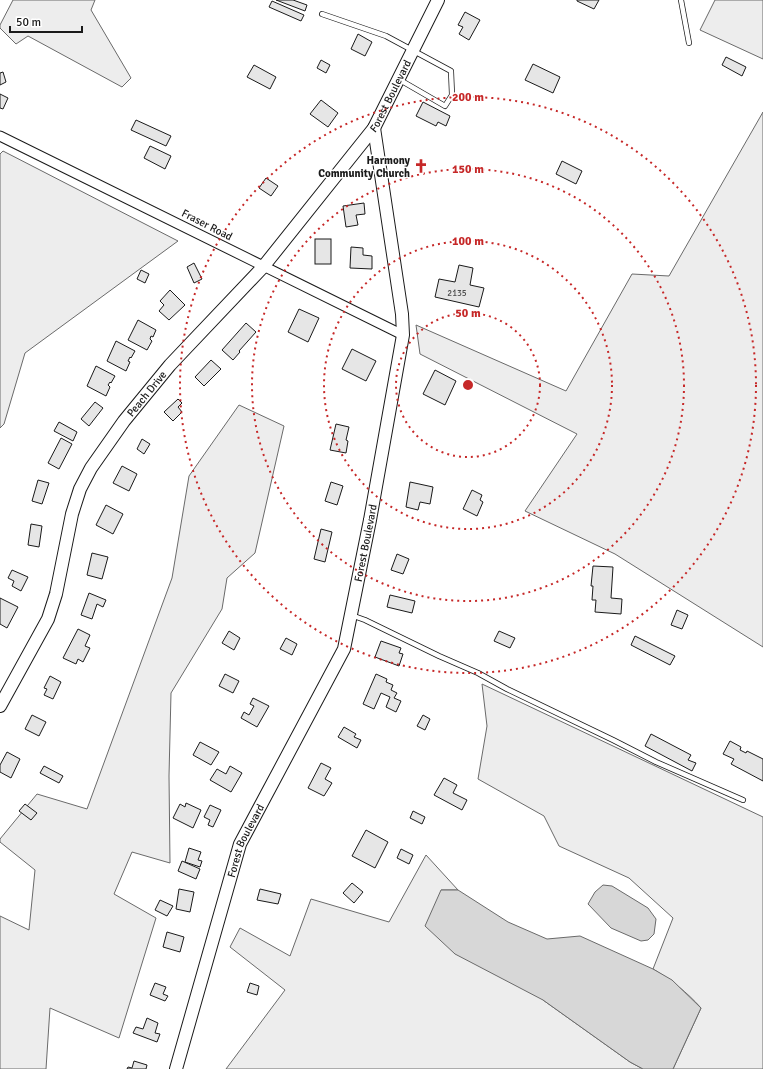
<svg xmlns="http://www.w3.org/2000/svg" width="763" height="1069" font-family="Signika,sans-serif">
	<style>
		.green { fill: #ededed; stroke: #6a6a6a }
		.water { fill: #d7d7d7; stroke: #6a6a6a }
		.building { fill: #e6e6e6; stroke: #1a1a1a }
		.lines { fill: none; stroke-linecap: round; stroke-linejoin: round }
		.lane-casing { stroke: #1a1a1a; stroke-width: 6 }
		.street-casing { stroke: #1a1a1a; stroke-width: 11 }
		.secondary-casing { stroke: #1a1a1a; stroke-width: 14 }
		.lane { stroke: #fff; stroke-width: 4.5 }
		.street { stroke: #fff; stroke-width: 9 }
		.secondary { stroke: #fff; stroke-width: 12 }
		.ring { fill: none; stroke: #c62828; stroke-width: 2; stroke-dasharray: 2 4 }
		.labels { text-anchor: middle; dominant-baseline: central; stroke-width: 3; stroke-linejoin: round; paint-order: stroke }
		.number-label { font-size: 9px; fill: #4d4d4d }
		.street-label { font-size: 11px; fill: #1a1a1a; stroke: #fff }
		.poi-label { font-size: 11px; font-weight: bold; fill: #1a1a1a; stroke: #fff; text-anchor: end }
		.centre { fill: #c62828; stroke: #fff; stroke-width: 2 }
		.ring-label { font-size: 12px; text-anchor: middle; font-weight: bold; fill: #c62828; stroke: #fff; stroke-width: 3; stroke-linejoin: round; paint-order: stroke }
	</style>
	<rect width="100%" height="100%" fill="#fff"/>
	<g class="green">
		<polygon points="13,0 95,0 91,10 131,78 122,87 28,36 16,44 0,28 0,25"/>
		<polygon points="715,0 763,0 763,59 700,30"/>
		<polygon points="763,112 763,647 615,554 525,511 577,434 420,354 416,325 566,391 632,274 669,276"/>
		<polygon points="3,151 178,241 25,353 4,424 0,428 0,154"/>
		<polygon points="239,405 284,426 255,553 227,578 222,609 171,693 169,776 170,863 132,852 114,894 156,918 119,1038 50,1008 46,1069 0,1069 0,916 29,930 35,870 0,842 0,839 37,794 87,809 172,578 189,476"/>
		<path d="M482,684L763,817V1069H673L701,1008C687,992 671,980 653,969L673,918L629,878L559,846L544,816L478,779L487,726Z"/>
		<polygon points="426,855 458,890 441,890 543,1000 630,1062 643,1069 226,1069 285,990 230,947 240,928 290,956 311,899 389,922"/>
	</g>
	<g class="water">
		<polygon points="603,885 612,886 648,908 656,919 654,934 648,940 641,941 611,928 588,904 595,892"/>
		<polygon points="441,890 458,890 508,922 547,939 580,936 653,969 672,980 701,1008 673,1069 643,1069 630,1062 543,1000 455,954 425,926"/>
	</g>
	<g class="building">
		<polygon points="276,0 293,0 307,5 305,11"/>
		<polygon points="577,0 599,0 594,9 577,1"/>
		<polygon points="272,1 304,15 301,21 269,7"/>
		<polygon points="465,12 480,20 469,40 459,34 463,27 458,25"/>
		<polygon points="358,34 372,42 365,56 351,49"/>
		<polygon points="726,57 746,67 742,76 722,65"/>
		<polygon points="321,60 330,65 326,73 317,68"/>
		<polygon points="533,64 560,77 553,93 525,80"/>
		<polygon points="254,65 276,77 270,89 247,77"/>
		<polygon points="3,72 6,82 0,85 0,73"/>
		<polygon points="0,94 8,98 3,109 0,108"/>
		<polygon points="321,100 338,113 328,127 310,114"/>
		<polygon points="423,102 450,116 446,126 438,122 436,126 416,116"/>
		<polygon points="136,120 171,136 166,146 131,130"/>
		<polygon points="150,146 171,156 165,169 144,158"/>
		<polygon points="562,161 582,171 576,184 556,174"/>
		<polygon points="266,178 278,186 271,196 259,188"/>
		<polygon points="364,203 365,214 356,215 358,225 346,227 343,206"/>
		<rect x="315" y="239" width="16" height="25"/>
		<polygon points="351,247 363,248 363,255 372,256 372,269 350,268"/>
		<polygon points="194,263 202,279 194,283 187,267"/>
		<polygon points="459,265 473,268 470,285 484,288 479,307 435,297 439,279 455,282"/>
		<polygon points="141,270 149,274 145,283 137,279"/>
		<polygon points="170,290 185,305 169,320 159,311 164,305 160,301"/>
		<polygon points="299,309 319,318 308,342 288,332"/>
		<polygon points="138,320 156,330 153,337 151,336 150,339 152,341 147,350 128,340"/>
		<polygon points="246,323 256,332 239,351 240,352 233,360 222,350"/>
		<polygon points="116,341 135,351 131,358 130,357 128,361 130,362 126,371 107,361"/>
		<polygon points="352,349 376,361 366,381 342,369"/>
		<polygon points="211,360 221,369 204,386 195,377"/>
		<polygon points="96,366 115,376 111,383 110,382 108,385 110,387 106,396 87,386"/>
		<polygon points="435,370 456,381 445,405 423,394"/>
		<polygon points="178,399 182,403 178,407 182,412 173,421 164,412"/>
		<polygon points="95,402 103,408 89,426 81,419"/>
		<polygon points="59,422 77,432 73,441 54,431"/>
		<polygon points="336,424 349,427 346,440 348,441 346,453 330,450"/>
		<polygon points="61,438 72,444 59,469 48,463"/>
		<polygon points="142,439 150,444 144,454 137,449"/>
		<polygon points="122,466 137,474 129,491 113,483"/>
		<polygon points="38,480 49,483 42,504 32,501"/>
		<polygon points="331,482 343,486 337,505 325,501"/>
		<polygon points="410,482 433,487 430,504 420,502 418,510 406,507"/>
		<polygon points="472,490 482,495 480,500 483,502 477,516 463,509"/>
		<polygon points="106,505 123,514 113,534 96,525"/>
		<polygon points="31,524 42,526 39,547 28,545"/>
		<polygon points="321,529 332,532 325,562 314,559"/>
		<polygon points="92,553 108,557 102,579 87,575"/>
		<polygon points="397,554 409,559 403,574 391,570"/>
		<polygon points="593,566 613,567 611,598 622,599 621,614 595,612 596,600 592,600 593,586 591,586"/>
		<polygon points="12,570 28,577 21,591 12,586 14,581 8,578"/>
		<polygon points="89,593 106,600 103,607 97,604 92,619 81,615"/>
		<polygon points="390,595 415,601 412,613 387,607"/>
		<polygon points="0,598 18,607 7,628 0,624"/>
		<polygon points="677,610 688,615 682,629 671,625"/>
		<polygon points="78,629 90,635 85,646 90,648 83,662 78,659 76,664 63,658"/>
		<polygon points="229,631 240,638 234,650 222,643"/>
		<polygon points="499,631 515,638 510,648 494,641"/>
		<polygon points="635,636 675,656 670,665 631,645"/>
		<polygon points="286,638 297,644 292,655 280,649"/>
		<polygon points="381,641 401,648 399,653 403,654 399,666 375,657"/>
		<polygon points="225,674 239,681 233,693 219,686"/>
		<polygon points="376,674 387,679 386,682 393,685 391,690 397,693 394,698 401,701 396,712 386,707 390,697 381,693 374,709 363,704"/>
		<polygon points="50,676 61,682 53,699 44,695 47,689 44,688"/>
		<polygon points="253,698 269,706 257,727 241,718 244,712 249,715 254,706 250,704"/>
		<polygon points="32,715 46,722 39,736 25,729"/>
		<polygon points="423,715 430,719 425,730 417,726"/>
		<polygon points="344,727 356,734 354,737 361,740 357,748 338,737"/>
		<polygon points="651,734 691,755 688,760 696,763 692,771 645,746"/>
		<polygon points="730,741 741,747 740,750 746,753 747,751 763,759 763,781 731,764 734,759 723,754"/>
		<polygon points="200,742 219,752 211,765 193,755"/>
		<polygon points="7,752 20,759 11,778 0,772 0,765"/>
		<polygon points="321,763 331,768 325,779 332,783 324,796 308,788"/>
		<polygon points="44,766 63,776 59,783 40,773"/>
		<polygon points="230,766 242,773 231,792 210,780 217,769 226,774"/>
		<polygon points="444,778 457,785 453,793 467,800 462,810 434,795"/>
		<polygon points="186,803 201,810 193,828 173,818 180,804 185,807"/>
		<polygon points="25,804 37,813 31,820 19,811"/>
		<polygon points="210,805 221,810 213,827 208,825 210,820 204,817"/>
		<polygon points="413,811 425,817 422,824 410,818"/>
		<polygon points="366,830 388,842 375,868 352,856"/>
		<polygon points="189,848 201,852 198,860 202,861 200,867 185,862"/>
		<polygon points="401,849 413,855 409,864 397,858"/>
		<polygon points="182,861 200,869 196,879 178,871"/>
		<polygon points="352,883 363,892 354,903 343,893"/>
		<polygon points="179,889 194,892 190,912 176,909"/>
		<polygon points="260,889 281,894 278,904 257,900"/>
		<polygon points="160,900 173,906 167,916 155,910"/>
		<polygon points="167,932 184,937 180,952 163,947"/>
		<polygon points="155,983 166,987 163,994 168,996 165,1001 150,995"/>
		<polygon points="250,983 259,986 257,995 247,992"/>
		<polygon points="147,1018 158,1023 155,1033 160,1034 157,1042 133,1033 136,1027 143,1029"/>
		<polygon points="134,1061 147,1065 146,1069 127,1069 128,1067 132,1068"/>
	</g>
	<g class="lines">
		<defs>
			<g id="lane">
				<polyline points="681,0 689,43"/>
				<polyline points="322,14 386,36 451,71 452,95 445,106 400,80"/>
				<polyline points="351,615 365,620 439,656 478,673 507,689 613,740 656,762 743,800"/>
			</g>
			<polyline id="street" points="0,136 403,335"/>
			<g id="secondary">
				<path id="s1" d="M0,706L48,619L56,594L72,514L80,489L91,468L124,421L170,365L263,267L374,128L438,0"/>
				<path id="s2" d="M176,1069L240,844L344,649L370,520L403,335L402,314L374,128"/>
			</g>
		</defs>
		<use href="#lane" class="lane-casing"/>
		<use href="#street" class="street-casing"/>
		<use href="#secondary" class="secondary-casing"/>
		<use href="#lane" class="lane"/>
		<use href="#street" class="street"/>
		<use href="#secondary" class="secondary"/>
	</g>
	<g class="ring">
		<circle cx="468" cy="385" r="72"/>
		<circle cx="468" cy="385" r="144"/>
		<circle cx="468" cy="385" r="216"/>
		<circle cx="468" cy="385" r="288"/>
	</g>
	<defs>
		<symbol id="church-bare" viewBox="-9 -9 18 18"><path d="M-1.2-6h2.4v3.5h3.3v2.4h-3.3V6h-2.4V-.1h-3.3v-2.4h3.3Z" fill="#c62828" stroke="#fff" stroke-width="2.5" paint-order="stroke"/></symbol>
	</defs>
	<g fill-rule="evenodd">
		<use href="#church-bare" x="411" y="156" width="20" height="20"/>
	</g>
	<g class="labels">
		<g class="number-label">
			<text x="457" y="293">2135</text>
		</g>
		<g class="street-label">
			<text stroke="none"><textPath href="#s1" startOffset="736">Forest Boulevard</textPath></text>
			<text transform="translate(207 225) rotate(27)">Fraser Road</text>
			<text stroke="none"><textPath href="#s1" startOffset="350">Peach Drive</textPath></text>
			<text stroke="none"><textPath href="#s2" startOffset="563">Forest Boulevard</textPath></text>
			<text stroke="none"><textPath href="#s2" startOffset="239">Forest Boulevard</textPath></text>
		</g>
		<g class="poi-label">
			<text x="410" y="160">Harmony<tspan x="410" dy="13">Community Church</tspan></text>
		</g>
	</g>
	<circle cx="468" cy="385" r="6" class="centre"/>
	<g class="ring-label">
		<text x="468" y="101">200 m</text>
		<text x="468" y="173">150 m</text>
		<text x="468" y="245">100 m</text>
		<text x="468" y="317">50 m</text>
	</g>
	<path d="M10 26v6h72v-6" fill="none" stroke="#1a1a1a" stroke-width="2"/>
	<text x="16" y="26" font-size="12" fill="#1a1a1a" stroke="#ffffff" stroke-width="3" paint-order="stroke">50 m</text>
</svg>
